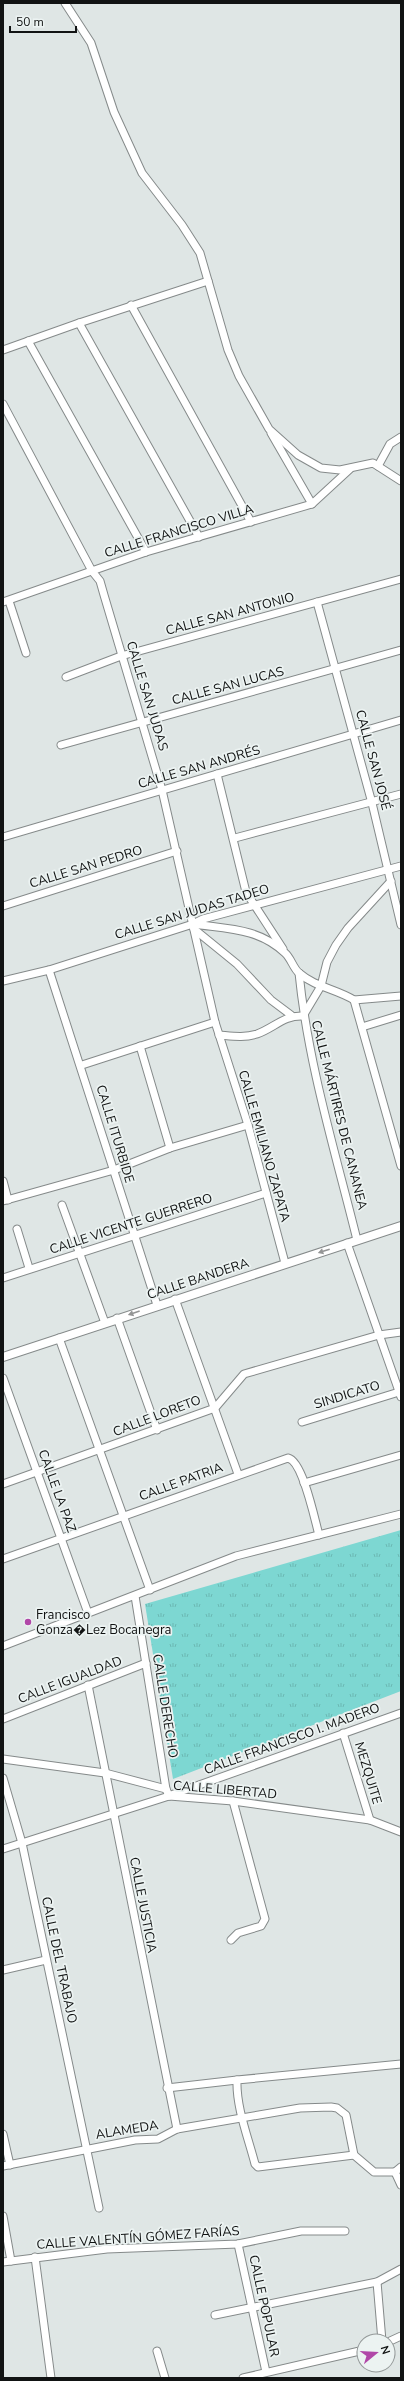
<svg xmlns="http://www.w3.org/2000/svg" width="404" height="2381" font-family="'Nunito Sans',sans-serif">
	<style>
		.grass { fill: url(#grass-tufts) }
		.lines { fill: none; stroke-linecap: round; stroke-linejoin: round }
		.minor-casing { stroke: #858a8a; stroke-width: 9 }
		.tertiary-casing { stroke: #858a8a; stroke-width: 10 }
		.minor { stroke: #fff; stroke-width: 7 }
		.tertiary { stroke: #fff; stroke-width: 8 }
		.oneway { fill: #949595 }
		.poi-dot { fill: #b147a8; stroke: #ecf3f2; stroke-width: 1.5 }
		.labels { text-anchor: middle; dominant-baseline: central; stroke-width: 3.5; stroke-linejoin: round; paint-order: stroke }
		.street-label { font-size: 13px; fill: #111313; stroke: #ecf3f2 }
		.poi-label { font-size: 13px; fill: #111313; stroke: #ecf3f2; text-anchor: start }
	</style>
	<defs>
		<pattern id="grass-tufts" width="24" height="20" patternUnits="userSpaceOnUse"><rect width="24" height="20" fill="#7dd7d2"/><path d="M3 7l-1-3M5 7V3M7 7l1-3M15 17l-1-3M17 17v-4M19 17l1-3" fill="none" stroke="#6bb8b3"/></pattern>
	</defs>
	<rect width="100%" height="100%" fill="#dfe6e5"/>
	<polygon class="grass" points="401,1530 401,1691 173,1779 145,1604"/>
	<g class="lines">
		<defs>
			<g id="minor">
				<polyline points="65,3 91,43 114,112 142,173 182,225 200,253 228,350 239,376 269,429 298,455 321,468 340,470 373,463 401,481"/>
				<polyline points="131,305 251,522"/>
				<polyline points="79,323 199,537"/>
				<polyline points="28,341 146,552"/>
				<polyline points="3,350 79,323 208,281"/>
				<polyline points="3,404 92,571 100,581 104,595 162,790 215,1022 248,1125 285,1263"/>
				<polyline points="271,433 312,504"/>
				<polyline points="378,466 390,444 401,437"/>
				<polyline points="9,601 26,653"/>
				<polyline points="3,602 146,552 312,504 350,469"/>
				<polyline points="317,602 372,803 401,925"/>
				<polyline points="66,677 121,656 401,579"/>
				<polyline points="61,745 401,650"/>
				<polyline points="217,774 246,892 283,949"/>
				<polyline points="3,837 401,720"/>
				<polyline points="235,838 401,794"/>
				<polyline points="3,906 177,851"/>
				<path d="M193,924C227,929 259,928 285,953C291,958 293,968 299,973C315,987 336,989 354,1000L401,1166"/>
				<polyline points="194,929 237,964 271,1000 291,1015"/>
				<polyline points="49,970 157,1305"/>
				<path d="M299,973C308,1064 335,1151 357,1240"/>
				<polyline points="3,981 49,970 193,924 203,919 401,866"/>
				<polyline points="354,1000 401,996"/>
				<polyline points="303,1016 321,986 327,962 336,945 348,928 391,881"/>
				<polyline points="362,1027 401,1015"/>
				<path d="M219,1035C232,1036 244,1038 257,1034C274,1028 284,1015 303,1016"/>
				<polyline points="140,1046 170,1148"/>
				<polyline points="82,1065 215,1022"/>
				<polyline points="3,1181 8,1200"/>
				<polyline points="3,1201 114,1170 170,1148 248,1125"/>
				<polyline points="62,1205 105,1323"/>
				<polyline points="17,1229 29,1268"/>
				<polyline points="347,1243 401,1397"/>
				<polyline points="3,1278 266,1193"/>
				<polyline points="175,1299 238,1474"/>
				<polyline points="117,1318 157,1430"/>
				<polyline points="59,1338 150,1590"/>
				<polyline points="3,1378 88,1613"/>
				<polyline points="302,1422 399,1392"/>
				<polyline points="304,1483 401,1455"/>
				<polyline points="3,1484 215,1408 244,1374 379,1335 401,1332"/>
				<path d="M3,1559L288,1458C303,1461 315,1521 319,1535"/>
				<polyline points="135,1596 166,1789 169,1796"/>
				<polyline points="3,1646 236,1556 401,1514"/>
				<polyline points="88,1685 177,2129"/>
				<polyline points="3,1719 146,1663"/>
				<polyline points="343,1733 370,1820"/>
				<polyline points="3,1759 105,1773 166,1789"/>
				<polyline points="3,1778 22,1843 99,2208"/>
				<polyline points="171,1795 401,1713"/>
				<polyline points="3,1849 169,1796 233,1801 370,1820 401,1832"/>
				<polyline points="231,1940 238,1933 261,1926 265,1919 233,1801"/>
				<polyline points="3,1970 46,1960"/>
				<polyline points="167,2088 237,2080"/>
				<polyline points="3,2134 10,2165"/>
				<path d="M354,2155L258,2167L255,2164C248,2137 236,2107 237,2080L401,2064"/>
				<polyline points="3,2166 135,2140 158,2139 177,2129 300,2108 331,2107 337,2108 346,2115 354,2155 374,2172 395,2172"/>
				<polyline points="401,2167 395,2172 401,2185"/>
				<polyline points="3,2216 11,2261"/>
				<polyline points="238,2244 266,2372"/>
				<polyline points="35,2257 51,2378"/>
				<polyline points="3,2262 107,2249 238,2244 301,2231 345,2231"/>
				<polyline points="377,2282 382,2341"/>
				<polyline points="215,2315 377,2282 401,2269"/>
				<polyline points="388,2342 401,2336"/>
				<polyline points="157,2351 165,2378"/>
				<polyline points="243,2378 364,2350"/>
			</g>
			<polyline id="tertiary" points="3,1357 401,1226"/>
		</defs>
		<use href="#minor" class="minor-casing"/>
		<use href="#tertiary" class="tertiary-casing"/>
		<use href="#minor" class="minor"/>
		<use href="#tertiary" class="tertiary"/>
	</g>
	<defs><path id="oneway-solid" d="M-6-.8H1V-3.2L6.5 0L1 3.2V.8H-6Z"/></defs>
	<g class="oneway">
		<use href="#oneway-solid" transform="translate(324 1251) rotate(162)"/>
		<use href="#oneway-solid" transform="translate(134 1313) rotate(161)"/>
	</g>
	<circle class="poi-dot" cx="28" cy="1622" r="4"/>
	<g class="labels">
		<g class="street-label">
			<text transform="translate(179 531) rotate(-17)">CALLE FRANCISCO VILLA</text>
			<text transform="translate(230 614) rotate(-15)">CALLE SAN ANTONIO</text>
			<text transform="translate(228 686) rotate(-15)">CALLE SAN LUCAS</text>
			<text transform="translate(147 696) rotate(73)">CALLE SAN JUDAS</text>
			<text transform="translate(373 760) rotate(75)">CALLE SAN JOSÉ</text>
			<text transform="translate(199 767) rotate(-16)">CALLE SAN ANDRÉS</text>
			<text transform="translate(86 867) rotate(-17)">CALLE SAN PEDRO</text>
			<text transform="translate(192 912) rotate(-17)">CALLE SAN JUDAS TADEO</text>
			<text transform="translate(339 1115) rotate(76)">CALLE MÁRTIRES DE CANANEA</text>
			<text transform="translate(115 1134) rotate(73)">CALLE ITURBIDE</text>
			<text transform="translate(264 1146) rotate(74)">CALLE EMILIANO ZAPATA</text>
			<text transform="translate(131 1224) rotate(-18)">CALLE VICENTE GUERRERO</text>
			<text transform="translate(198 1279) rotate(-18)">CALLE BANDERA</text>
			<text transform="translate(347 1395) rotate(-17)">SINDICATO</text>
			<text transform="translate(157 1416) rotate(-21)">CALLE LORETO</text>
			<text transform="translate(181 1482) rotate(-20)">CALLE PATRIA</text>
			<text transform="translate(57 1491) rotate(70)">CALLE LA PAZ</text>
			<text transform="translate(70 1680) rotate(-21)">CALLE IGUALDAD</text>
			<text transform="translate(165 1706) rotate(81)">CALLE DERECHO</text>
			<text transform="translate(292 1739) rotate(-20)">CALLE FRANCISCO I. MADERO</text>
			<text transform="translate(368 1773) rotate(73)">MEZQUITE</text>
			<text transform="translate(225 1790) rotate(5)">CALLE LIBERTAD</text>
			<text transform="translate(143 1905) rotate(79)">CALLE JUSTICIA</text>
			<text transform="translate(59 1960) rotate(78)">CALLE DEL TRABAJO</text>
			<text transform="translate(127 2130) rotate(-9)">ALAMEDA</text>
			<text transform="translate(138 2238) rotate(-4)">CALLE VALENTÍN GÓMEZ FARÍAS</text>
			<text transform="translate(264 2306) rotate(78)">CALLE POPULAR</text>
		</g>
		<g class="poi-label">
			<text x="36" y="1615">Francisco<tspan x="36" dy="15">Gonza�Lez Bocanegra</tspan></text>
		</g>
	</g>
	<rect width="404" height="2381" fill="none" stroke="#111313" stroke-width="8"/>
	<g transform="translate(376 2353) rotate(72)"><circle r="19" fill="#ecf3f2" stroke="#949999"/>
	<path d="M0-3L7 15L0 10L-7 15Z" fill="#b147a8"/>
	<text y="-6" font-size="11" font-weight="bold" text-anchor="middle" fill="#111313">N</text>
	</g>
	<path d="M10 26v6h66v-6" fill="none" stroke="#111313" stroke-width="2"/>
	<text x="16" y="26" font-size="12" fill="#111313" stroke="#ecf3f2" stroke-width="3" paint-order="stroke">50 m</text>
</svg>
